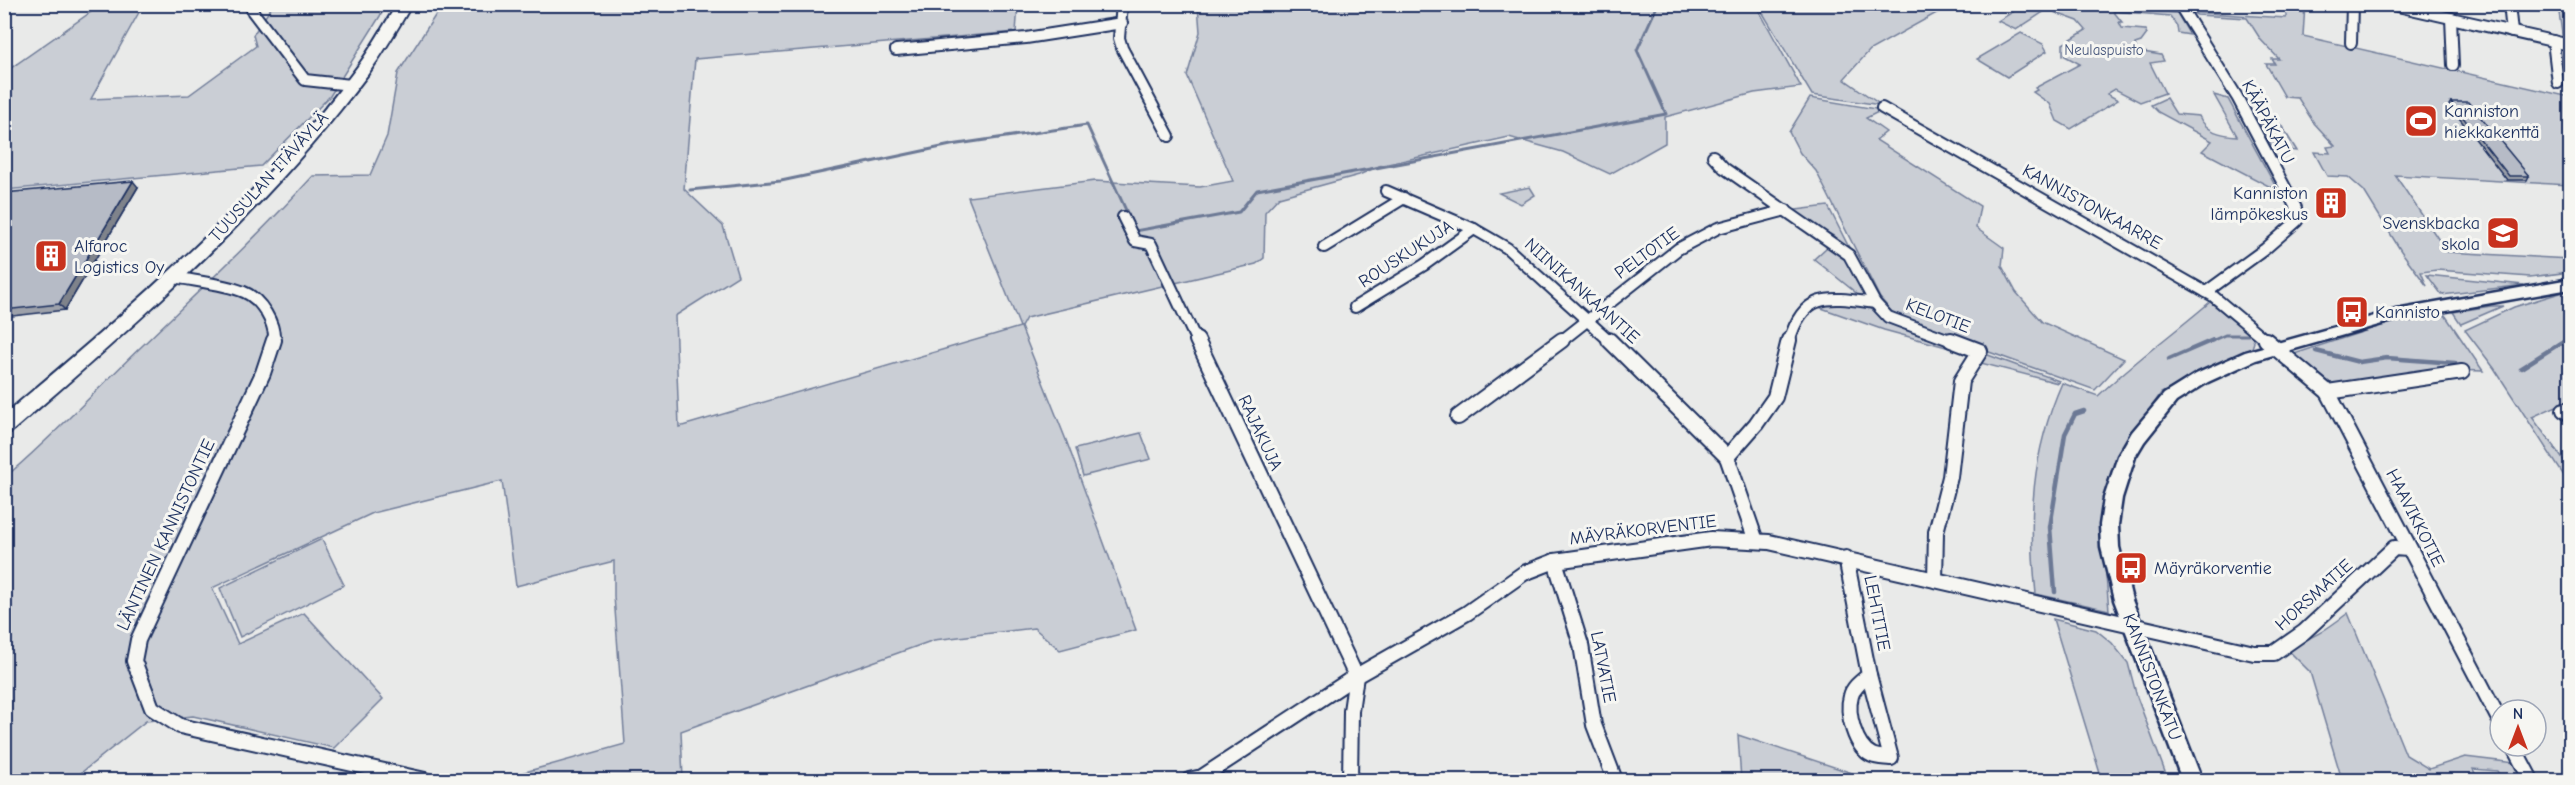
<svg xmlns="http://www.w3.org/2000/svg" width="2575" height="785" font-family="'Comic Neue',sans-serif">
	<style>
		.green { fill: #caced5; stroke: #727e9a; stroke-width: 1.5 }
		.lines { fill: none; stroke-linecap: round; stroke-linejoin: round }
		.stream-far1 { stroke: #6c7995; stroke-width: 3 }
		.stream { stroke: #6c7995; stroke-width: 4.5 }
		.street-far1-casing { stroke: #1b2f5e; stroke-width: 14 }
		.street-casing { stroke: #1b2f5e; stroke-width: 18 }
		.secondary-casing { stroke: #1b2f5e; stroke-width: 5 }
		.primary-casing { stroke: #1b2f5e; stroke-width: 4 }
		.street-far1 { stroke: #f6f6f2; stroke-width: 10 }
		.street { stroke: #f6f6f2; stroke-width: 14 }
		.secondary { fill: #f6f6f2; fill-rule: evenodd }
		.primary { fill: #f6f6f2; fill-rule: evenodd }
		.wall { fill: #9da1aa; stroke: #1b2f5e; stroke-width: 1.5 }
		.shaded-wall { fill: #7f838b; stroke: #1b2f5e; stroke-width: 1.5 }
		.building { fill: #b6bbc6; stroke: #1b2f5e; stroke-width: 1.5 }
		.labels { text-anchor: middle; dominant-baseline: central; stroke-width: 6; stroke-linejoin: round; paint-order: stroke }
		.far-park-label { font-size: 15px; fill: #47577c; stroke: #f6f6f2 }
		.poi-label { font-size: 18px; fill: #1b2f5e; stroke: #f6f6f2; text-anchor: start }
		.street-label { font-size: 18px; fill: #1b2f5e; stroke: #f6f6f2 }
	</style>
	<rect width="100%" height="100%" fill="#e9eae9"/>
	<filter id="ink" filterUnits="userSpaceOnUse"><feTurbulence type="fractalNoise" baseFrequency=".0167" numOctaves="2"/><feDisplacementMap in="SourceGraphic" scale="12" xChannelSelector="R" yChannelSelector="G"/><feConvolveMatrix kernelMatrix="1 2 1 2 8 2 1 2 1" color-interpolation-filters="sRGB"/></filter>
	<g filter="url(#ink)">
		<g class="green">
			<polygon points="2025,4 2054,5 2016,30 1998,21"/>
			<polygon points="101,5 143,5 91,99 189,95 256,46 253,35 273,5 387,5 330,96 261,166 5,190 4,73"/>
			<path d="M442,5H1018L1016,32L695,59L684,189L723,226L738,276L675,316L679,427L1020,327L968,197L1095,181L1200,187L1233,181L1187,76L1200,32L1198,5H1756L1801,87L1754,93L1665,117V143L1610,174L1563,152L1509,137L1379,166L1359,175L1279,197L1265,212L1264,258L1256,264L1026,318L1021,327L1066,440L1136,630L1060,650L1034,628L934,640L681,731L683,780H515L518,774L625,744L614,596V561L516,586L502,481L373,513L212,588L238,644L304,613L383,699L334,748L193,716L146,721L72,780H5L4,478C53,437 96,390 142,346C200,290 259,235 313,176L370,175L387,136L398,73Z"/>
			<polygon points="1758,5 1951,5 1870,50 1844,79 1881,105 1812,95"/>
			<polygon points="2286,5 2305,5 2303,36 2570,97 2570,185 2395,175 2447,252 2570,259 2570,272 2530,277 2437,270 2421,272 2427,286 2401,251 2364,191 2348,177 2327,176 2314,152 2330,153 2327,147 2335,146 2314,123 2298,98 2285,97 2266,64 2275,64 2272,59 2279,59 2261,40 2247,18 2197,15 2191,12 2286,18"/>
			<polygon points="2558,5 2570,6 2570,38 2564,37 2563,41"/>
			<polygon points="2090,7 2177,13 2190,35 2178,33 2177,26 2170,16 2113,11 2122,22 2119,22 2122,28 2145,30 2147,34 2141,42 2135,44 2137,51 2161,55 2164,61 2150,63 2165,93 2140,102 2115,89 2107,94 2118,100 2071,129 2057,121 2050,104 2033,92 2037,90 2035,88 2080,64 2063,55 2063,44 2086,30 2078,21 2056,13 2071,8"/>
			<polygon points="2021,33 2043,44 2047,51 2007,77 1977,59"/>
			<path d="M2214,95L2228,99L2278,191L2202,151L2212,141L2158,112L2151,105L2166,98L2176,114L2199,116C2206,132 2221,135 2237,136Z"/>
			<polygon points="1810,98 1882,110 1866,118 1886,132 1876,140 1980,206 1976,228 2004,248 2002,266 2016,292 2042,322 2124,359 2095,390 1911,324 1892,312 1880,298 1816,171 1800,153 1789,132"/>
			<polygon points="2260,124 2281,125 2297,151 2273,149"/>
			<polygon points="1530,187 1535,195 1521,204 1499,193"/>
			<polygon points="1828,206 1872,293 1887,313 1906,325 2059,381 2058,383 1977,362 1979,356 1884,330 1810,304 1858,297 1855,292 1814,259 1837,238 1788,211"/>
			<polygon points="2427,275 2524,285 2442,295"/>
			<polygon points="2570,290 2570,400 2532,417 2570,469 2570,485 2494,368 2465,330 2514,307"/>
			<path d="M2210,302L2251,334L2254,342L2252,348L2161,393L2120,453L2101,520L2109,610L2036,594C2028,517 2031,454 2062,383L2098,396C2133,362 2173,334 2210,302Z"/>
			<polygon points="2491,306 2503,306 2461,324 2453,312"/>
			<path d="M2445,315L2483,371C2431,368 2379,382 2326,384L2294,354L2396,321L2408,322Z"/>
			<polygon points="1141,433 1151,459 1083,476 1075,449"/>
			<polygon points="322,539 344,585 240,637 220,588"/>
			<path d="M2348,613L2406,755L2429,769L2465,757L2515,763L2523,780H2502L2497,771L2473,769L2478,780H2357L2356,777L2340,773L2310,672L2284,646C2311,641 2327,629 2348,613Z"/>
			<polygon points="2053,619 2096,630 2112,643 2128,663 2137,697 2168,780 2102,780"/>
			<polygon points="1738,735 1873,780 1741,780"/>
		</g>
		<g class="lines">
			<g class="stream-far1">
				<polyline points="690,190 781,181 951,145 1087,125 1130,219"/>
				<polyline points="1135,231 1239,212 1257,190 1666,114 1637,50 1658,4"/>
				<polyline points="2209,342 2225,335 2248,335"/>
				<polyline points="2562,342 2570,337"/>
			</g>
			<g class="stream">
				<polyline points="2316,351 2359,362 2387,358 2455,363"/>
				<polyline points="2169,359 2213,340"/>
				<polyline points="2521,368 2565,340"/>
				<polyline points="2055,592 2050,527 2065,434 2075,414 2084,411"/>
			</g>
			<defs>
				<g id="street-far1">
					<polyline points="250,4 253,12 305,80 351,85"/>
					<polyline points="1122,4 1119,38 1122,48 1169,136"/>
					<polyline points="2179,4 2237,97 2296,208 2297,221 2265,249 2206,292"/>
					<polyline points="2389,4 2570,45"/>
					<polyline points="2509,4 2512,32"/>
					<polyline points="2451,18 2453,65"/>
					<polyline points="2553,41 2558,83"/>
					<polyline points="2351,43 2352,4"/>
					<polyline points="896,50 1026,38 1122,23"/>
					<polyline points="1882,108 2213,296 2268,342"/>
					<polyline points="1713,156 1724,168 1849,255 1875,303 1888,317 1955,342"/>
					<polyline points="1386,191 1474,229 1507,248 1611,342"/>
					<polyline points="1123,217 1135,241 1151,244 1197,342"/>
					<polyline points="1324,247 1404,198"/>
					<path d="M174,277C194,281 226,284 244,292C261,299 276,324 274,342"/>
					<polyline points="1355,307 1424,265 1474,229"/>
					<polyline points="1560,342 1678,249 1718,228 1786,210"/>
					<path d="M1789,342C1803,290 1831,297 1875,303"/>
				</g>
				<g id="street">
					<polyline points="274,340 263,373 138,640 134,661 152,708 180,726 425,780"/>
					<polyline points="1197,340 1356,676"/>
					<polyline points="1609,340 1727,457"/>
					<polyline points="2266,340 2328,392 2500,721"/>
					<polyline points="2328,392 2462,372"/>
					<polyline points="2564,410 2570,414"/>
					<polyline points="1458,417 1562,340"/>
					<polyline points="1756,541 1727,457 1756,424 1775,397 1789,340"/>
					<polyline points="1846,558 1869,675"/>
					<polyline points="1555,561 1581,645 1594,725 1615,780"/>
					<polyline points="1935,580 1936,532 1950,477 1961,381 1980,351 1951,340"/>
					<path d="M1869,675L1891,758C1885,757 1878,758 1872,755C1855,747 1846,713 1851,696C1853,687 1862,681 1869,675Z"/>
					<polyline points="2513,746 2531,780"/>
					<polyline points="1189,780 1202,777 1356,676 1467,613 1524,573 1555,561 1711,539 1769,542 2254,653 2274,653 2304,632 2394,548 2408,549"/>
					<polyline points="1350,780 1351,711 1356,676"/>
				</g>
				<polygon id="secondary" points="2570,279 2570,289 2396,320 2256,360 2208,382 2176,402 2144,442 2135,457 2122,498 2118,525 2119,547 2132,600 2202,780 2182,780 2114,600 2101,547 2100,525 2104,498 2118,456 2132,432 2164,394 2196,374 2245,352 2396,310"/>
				<path id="primary" d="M397,4H412C398,28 384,52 368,74C267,210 139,322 11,432L4,434V415C130,309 259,200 358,66C372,47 384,25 397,4Z"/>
			</defs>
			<use href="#street-far1" class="street-far1-casing"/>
			<use href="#street" class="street-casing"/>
			<use href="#secondary" class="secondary-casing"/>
			<use href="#primary" class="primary-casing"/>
			<use href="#street-far1" class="street-far1"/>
			<use href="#street" class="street"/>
			<use href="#secondary" class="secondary"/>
			<use href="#primary" class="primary"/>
		</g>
		<g class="wall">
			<polygon points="2451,102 2529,176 2527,180 2507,180 2449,105"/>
			<polygon points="138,187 65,310 4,317 4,193"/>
		</g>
		<polygon class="shaded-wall" points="133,181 138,187 65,310 59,304"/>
		<g class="building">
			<polygon points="2451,102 2468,102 2529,176 2509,176"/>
			<polygon points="133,181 59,304 4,310 4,193"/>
		</g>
	</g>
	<defs>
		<symbol id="stadium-square" viewBox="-11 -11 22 22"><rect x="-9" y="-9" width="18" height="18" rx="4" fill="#c8321e" stroke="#f6f6f2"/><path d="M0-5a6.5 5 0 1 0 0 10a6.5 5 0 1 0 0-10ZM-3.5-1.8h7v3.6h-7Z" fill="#fff"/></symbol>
		<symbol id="building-square" viewBox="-11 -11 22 22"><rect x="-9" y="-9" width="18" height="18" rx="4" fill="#c8321e" stroke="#f6f6f2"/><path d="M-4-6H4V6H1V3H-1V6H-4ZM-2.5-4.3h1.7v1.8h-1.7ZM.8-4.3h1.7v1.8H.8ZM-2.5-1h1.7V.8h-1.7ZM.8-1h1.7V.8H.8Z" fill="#fff"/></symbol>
		<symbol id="school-square" viewBox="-11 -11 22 22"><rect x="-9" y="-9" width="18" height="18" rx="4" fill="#c8321e" stroke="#f6f6f2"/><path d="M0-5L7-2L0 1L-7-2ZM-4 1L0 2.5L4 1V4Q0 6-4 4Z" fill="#fff"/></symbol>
		<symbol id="bus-square" viewBox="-11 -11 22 22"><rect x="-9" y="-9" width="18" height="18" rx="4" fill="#c8321e" stroke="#f6f6f2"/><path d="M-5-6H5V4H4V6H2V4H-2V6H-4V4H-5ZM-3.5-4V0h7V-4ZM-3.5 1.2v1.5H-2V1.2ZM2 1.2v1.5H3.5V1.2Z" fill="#fff"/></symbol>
	</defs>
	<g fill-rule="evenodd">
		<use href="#stadium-square" x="2402" y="102" width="38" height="38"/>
		<use href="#building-square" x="2312" y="184" width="38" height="38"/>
		<use href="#school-square" x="2484" y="214" width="38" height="38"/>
		<use href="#building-square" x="32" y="237" width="38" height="38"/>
		<use href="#bus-square" x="2333" y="293" width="38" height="38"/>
		<use href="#bus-square" x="2112" y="549" width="38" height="38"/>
	</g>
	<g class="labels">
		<g class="far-park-label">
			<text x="2104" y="50">Neulaspuisto</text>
		</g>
		<g class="poi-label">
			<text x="2444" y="111">Kanniston<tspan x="2444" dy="21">hiekkakenttä</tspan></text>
			<text x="2308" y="193" text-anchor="end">Kanniston<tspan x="2308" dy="21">lämpökeskus</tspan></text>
			<text x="2480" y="223" text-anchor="end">Svenskbacka<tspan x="2480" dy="21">skola</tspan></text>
			<text x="74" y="246">Alfaroc<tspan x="74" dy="21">Logistics Oy</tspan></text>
			<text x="2375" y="312">Kannisto</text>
			<text x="2154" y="568">Mäyräkorventie</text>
		</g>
		<g class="street-label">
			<text transform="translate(2268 122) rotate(62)">KÄÄPÄKATU</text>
			<text transform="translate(269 177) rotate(-48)">TUUSULAN ITÄVÄYLÄ</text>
			<text transform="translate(2092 207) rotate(29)">KANNISTONKAARRE</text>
			<text transform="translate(1647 253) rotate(-36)">PELTOTIE</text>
			<text transform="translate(1406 254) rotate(-33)">ROUSKUKUJA</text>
			<text transform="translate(1582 291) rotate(42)">NIINIKANKAANTIE</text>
			<text transform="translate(1938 316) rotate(21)">KELOTIE</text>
			<text transform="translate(1260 433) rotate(65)">RAJAKUJA</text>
			<text transform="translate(2415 518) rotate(63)">HAAVIKKOTIE</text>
			<text transform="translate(1643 530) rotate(-7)">MÄYRÄKORVENTIE</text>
			<text transform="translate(166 535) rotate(-65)">LÄNTINEN KANNISTONTIE</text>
			<text transform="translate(2314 595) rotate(-42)">HORSMATIE</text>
			<text transform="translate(1877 613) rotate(79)">LEHTITIE</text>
			<text transform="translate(1603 667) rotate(79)">LATVATIE</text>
			<text transform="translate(2152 677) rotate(69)">KANNISTONKATU</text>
		</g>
	</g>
	<rect width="2575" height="785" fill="none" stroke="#f6f6f2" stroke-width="24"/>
	<rect x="12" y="12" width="2551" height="761" fill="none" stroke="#1b2f5e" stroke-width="2" filter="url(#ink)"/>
	<g transform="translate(2518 728)"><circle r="28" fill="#f6f6f2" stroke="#9ea6b7" stroke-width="1.5"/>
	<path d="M0-4.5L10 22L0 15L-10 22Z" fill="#c8321e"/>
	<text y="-9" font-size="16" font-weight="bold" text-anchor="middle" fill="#1b2f5e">N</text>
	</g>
</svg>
